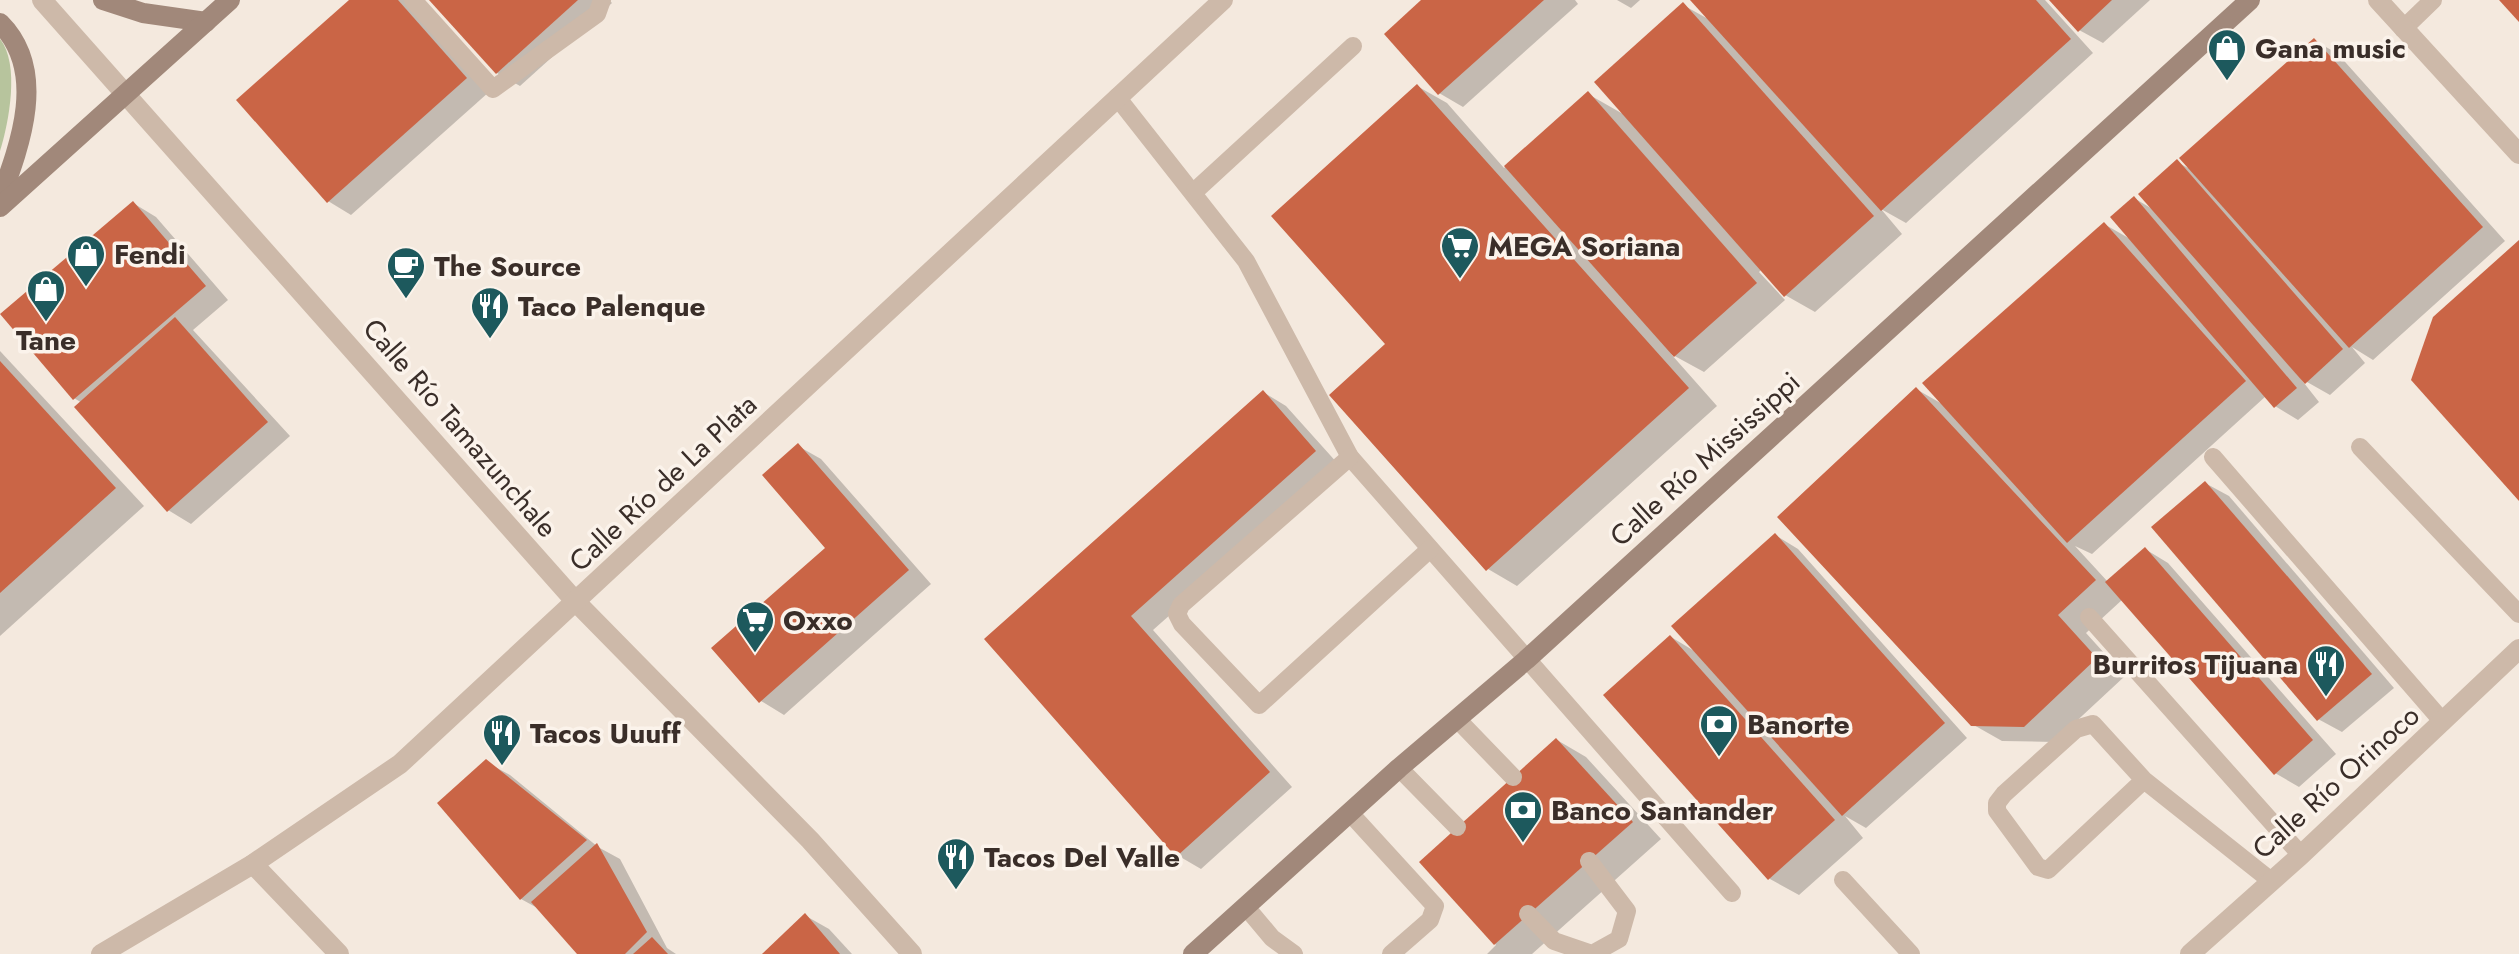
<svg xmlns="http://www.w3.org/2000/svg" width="2519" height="954" font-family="Jost,sans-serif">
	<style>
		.green { fill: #b7c49d }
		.shadow { fill: #0003 }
		.building { fill: #ca6546 }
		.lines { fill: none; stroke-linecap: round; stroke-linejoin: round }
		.lane { stroke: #cdb9a9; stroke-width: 18 }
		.street { stroke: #cdb9a9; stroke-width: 20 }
		.secondary { stroke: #a1887a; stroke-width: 20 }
		.labels { text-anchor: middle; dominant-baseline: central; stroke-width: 7; stroke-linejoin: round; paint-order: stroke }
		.poi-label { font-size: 28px; font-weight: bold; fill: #3a2e29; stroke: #fbf3eb; text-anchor: start }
		.street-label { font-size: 28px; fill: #3a2e29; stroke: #fbf3eb }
	</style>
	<rect width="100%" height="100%" fill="#f4e9de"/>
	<path class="green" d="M0,39C20,64 9,122 0,151Z"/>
	<g class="shadow">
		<polygon points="352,0 407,0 489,92 351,215 328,201"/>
		<polygon points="432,0 609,0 612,3 520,86 497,73"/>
		<polygon points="1424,0 1575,0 1578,4 1463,107 1439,93"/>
		<polygon points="1617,0 1640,0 1631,8"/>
		<polygon points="1693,0 2045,0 2093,53 1906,223 1881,209 1902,234 1815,312 1785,295 1762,269 1759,272 1785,300 1704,372 1671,354 1717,406 1517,586 1488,569 1388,344 1417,86 1447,103 1504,168 1588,94 1623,114 1683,5 1710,20"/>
		<polygon points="2052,0 2150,0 2103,43 2079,30"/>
		<polygon points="2314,40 2338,54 2505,241 2373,360 2352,347 2365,363 2330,395 2300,378 2319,402 2298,420 2275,406 2266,396 2092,554 2075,546 2108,582 2145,549 2168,563 2336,754 2299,787 2275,773 2123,599 2086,633 2125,676 2054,742 2002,741 1972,724 1916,389 1944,405 2104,224 2132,240 2134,198 2154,210 2177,162 2190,169"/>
		<polygon points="133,203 156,217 228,300 193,330 290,436 191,524 168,510 82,403 74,398"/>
		<polygon points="0,351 144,506 0,636"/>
		<polygon points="1263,392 1286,406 1339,465 1153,630 1292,787 1201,869 1177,855 986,640"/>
		<polygon points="798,446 821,459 931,584 784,715 761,701 828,548"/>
		<polygon points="2205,483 2229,496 2394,688 2342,732 2318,719"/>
		<polygon points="1775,535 1798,549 1967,738 1866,828 1845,816 1863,838 1799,895 1770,879 1671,637 1696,652"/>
		<polygon points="1557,740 1586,757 1661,839 1532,954 1487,954 1496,945 1421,862"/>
		<polygon points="486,762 510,775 598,847 620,859 667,948 676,954 579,954 541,910 521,899 440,803"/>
		<polygon points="806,916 829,929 852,954 765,954"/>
	</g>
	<g class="building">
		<polygon points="349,0 398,0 467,78 327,203 236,100"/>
		<polygon points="429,0 578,0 496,74"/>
		<polygon points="1421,0 1544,0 1438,95 1384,34"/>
		<polygon points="1690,0 2036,0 2071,39 1881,211"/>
		<polygon points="2049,0 2112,0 2078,32"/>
		<polygon points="2499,0 2519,0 2519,22"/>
		<polygon points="1683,2 1874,216 1784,297 1594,82"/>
		<polygon points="2314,38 2483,227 2349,348 2179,158"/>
		<polygon points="1417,84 1689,388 1486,571 1329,395 1385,344 1271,216"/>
		<polygon points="1588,91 1757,283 1674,357 1504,166"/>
		<polygon points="2177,159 2343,349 2305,384 2138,194"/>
		<polygon points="2134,196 2297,388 2274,408 2110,217"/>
		<polygon points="133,201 206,286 73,400 0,314"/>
		<polygon points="2104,222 2246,381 2067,543 1922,383"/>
		<polygon points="2519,240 2519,501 2411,380 2433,317"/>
		<polygon points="175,317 268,422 167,512 74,407"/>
		<polygon points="0,361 116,488 0,593"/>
		<polygon points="1916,387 2096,580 2058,615 2097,658 2024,727 1971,726 1777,517"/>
		<polygon points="1263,390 1316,451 1131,616 1270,772 1176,857 984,639"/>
		<polygon points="798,443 909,570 759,703 711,648 825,548 762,475"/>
		<polygon points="2205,481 2372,674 2317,721 2151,527"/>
		<polygon points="1775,533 1945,723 1842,816 1671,626"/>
		<polygon points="2145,547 2313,740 2274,775 2105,582"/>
		<polygon points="1670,635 1835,820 1768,880 1603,695"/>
		<polygon points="1556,738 1633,822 1494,945 1419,862"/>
		<polygon points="486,759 587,840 520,900 437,803"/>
		<polygon points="597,843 647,932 625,954 577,954 531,902"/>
		<polygon points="805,913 840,954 762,954"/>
		<polygon points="652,937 668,954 633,954"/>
	</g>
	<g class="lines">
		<g class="lane">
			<polyline points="413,0 493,89 597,14 602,0"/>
			<polyline points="2403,29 2433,0"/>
			<polyline points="1117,97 1246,261 1350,457 1732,893"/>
			<polyline points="1195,191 1353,46"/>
			<polyline points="2360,447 2519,614"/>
			<polyline points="1350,457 1181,605 1177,614 1182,624 1259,705 1430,549"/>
			<polyline points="2213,457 2443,722"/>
			<polyline points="2089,617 2301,855"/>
			<polyline points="1457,719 1513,777"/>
			<polyline points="1399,768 1457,827"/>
			<polyline points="2144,780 2048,870 2038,867 1997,811 1997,803 2004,794 2076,729 2093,724 2144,780 2270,880"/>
			<polyline points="1350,813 1435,906 1430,920 1391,954"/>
			<polyline points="1843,880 1911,954"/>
			<polyline points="1246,907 1272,938 1294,954"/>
			<polyline points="1528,914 1554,941 1592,954 1619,939 1627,911 1589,861"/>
		</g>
		<g class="street">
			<polyline points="42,0 576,602 810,840 912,954"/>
			<polyline points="2378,0 2519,154"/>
			<polyline points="253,864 339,954"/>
			<polyline points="101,954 253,864 400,764 1223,0"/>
			<polyline points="2190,954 2301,855 2519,649"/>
		</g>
		<g class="secondary">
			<polyline points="103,0 143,13 206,22"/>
			<path d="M0,23C48,71 20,145 0,199"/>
			<polyline points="0,207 230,0"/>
			<polyline points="1193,954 1399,768 1526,660 2250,0"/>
		</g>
	</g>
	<defs>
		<symbol id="shop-pin" viewBox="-11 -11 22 30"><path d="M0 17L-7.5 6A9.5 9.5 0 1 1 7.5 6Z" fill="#1d595d" stroke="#fbf3eb"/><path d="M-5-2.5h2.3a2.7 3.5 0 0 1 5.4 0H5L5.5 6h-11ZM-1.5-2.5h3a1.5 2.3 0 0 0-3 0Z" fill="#fff"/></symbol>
		<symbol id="supermarket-pin" viewBox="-11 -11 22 30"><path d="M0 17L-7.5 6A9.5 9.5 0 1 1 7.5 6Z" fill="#1d595d" stroke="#fbf3eb"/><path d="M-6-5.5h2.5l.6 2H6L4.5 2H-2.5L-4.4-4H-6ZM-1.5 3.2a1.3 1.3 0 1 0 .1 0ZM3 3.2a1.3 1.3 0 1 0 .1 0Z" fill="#fff"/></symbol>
		<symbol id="cafe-pin" viewBox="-11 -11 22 30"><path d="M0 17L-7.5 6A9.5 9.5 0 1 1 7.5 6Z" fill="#1d595d" stroke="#fbf3eb"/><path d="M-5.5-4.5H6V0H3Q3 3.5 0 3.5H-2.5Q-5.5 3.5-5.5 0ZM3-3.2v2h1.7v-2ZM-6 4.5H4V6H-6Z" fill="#fff"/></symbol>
		<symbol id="restaurant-pin" viewBox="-11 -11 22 30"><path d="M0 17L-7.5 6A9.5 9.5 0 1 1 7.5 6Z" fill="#1d595d" stroke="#fbf3eb"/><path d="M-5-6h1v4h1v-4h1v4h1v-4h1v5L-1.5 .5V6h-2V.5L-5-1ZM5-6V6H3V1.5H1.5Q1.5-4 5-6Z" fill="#fff"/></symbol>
		<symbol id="bank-pin" viewBox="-11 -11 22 30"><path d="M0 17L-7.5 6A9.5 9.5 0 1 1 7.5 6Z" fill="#1d595d" stroke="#fbf3eb"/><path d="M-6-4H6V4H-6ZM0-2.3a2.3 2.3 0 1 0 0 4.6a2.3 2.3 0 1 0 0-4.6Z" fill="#fff"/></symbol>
	</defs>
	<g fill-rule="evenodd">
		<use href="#shop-pin" x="2205" y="26" width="44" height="60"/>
		<use href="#supermarket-pin" x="1438" y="224" width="44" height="60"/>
		<use href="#shop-pin" x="64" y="232" width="44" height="60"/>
		<use href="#cafe-pin" x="384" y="244" width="44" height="60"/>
		<use href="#shop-pin" x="24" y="267" width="44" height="60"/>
		<use href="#restaurant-pin" x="468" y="284" width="44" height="60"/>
		<use href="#supermarket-pin" x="733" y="598" width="44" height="60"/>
		<use href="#restaurant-pin" x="2304" y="642" width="44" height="60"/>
		<use href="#bank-pin" x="1697" y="702" width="44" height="60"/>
		<use href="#restaurant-pin" x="480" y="711" width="44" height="60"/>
		<use href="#bank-pin" x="1501" y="788" width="44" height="60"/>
		<use href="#restaurant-pin" x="934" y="835" width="44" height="60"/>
	</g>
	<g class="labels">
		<g class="poi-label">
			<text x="2255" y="48">Gana music</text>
			<text x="1488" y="246">MEGA Soriana</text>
			<text x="114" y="254">Fendi</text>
			<text x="434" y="266">The Source</text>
			<text x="518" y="306">Taco Palenque</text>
			<text x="46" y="340" text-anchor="middle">Tane</text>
			<text x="783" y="620">Oxxo</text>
			<text x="2298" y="664" text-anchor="end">Burritos Tijuana</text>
			<text x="1747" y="724">Banorte</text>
			<text x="530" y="733">Tacos Uuuff</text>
			<text x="1551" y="810">Banco Santander</text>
			<text x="984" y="857">Tacos Del Valle</text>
		</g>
		<g class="street-label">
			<text transform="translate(460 428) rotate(49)">Calle Río Tamazunchale</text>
			<text transform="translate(1705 459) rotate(-42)">Calle Río Mississippi</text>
			<text transform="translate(663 483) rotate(-43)">Calle Río de La Plata</text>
			<text transform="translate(2336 782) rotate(-42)">Calle Río Orinoco</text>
		</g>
	</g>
</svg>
